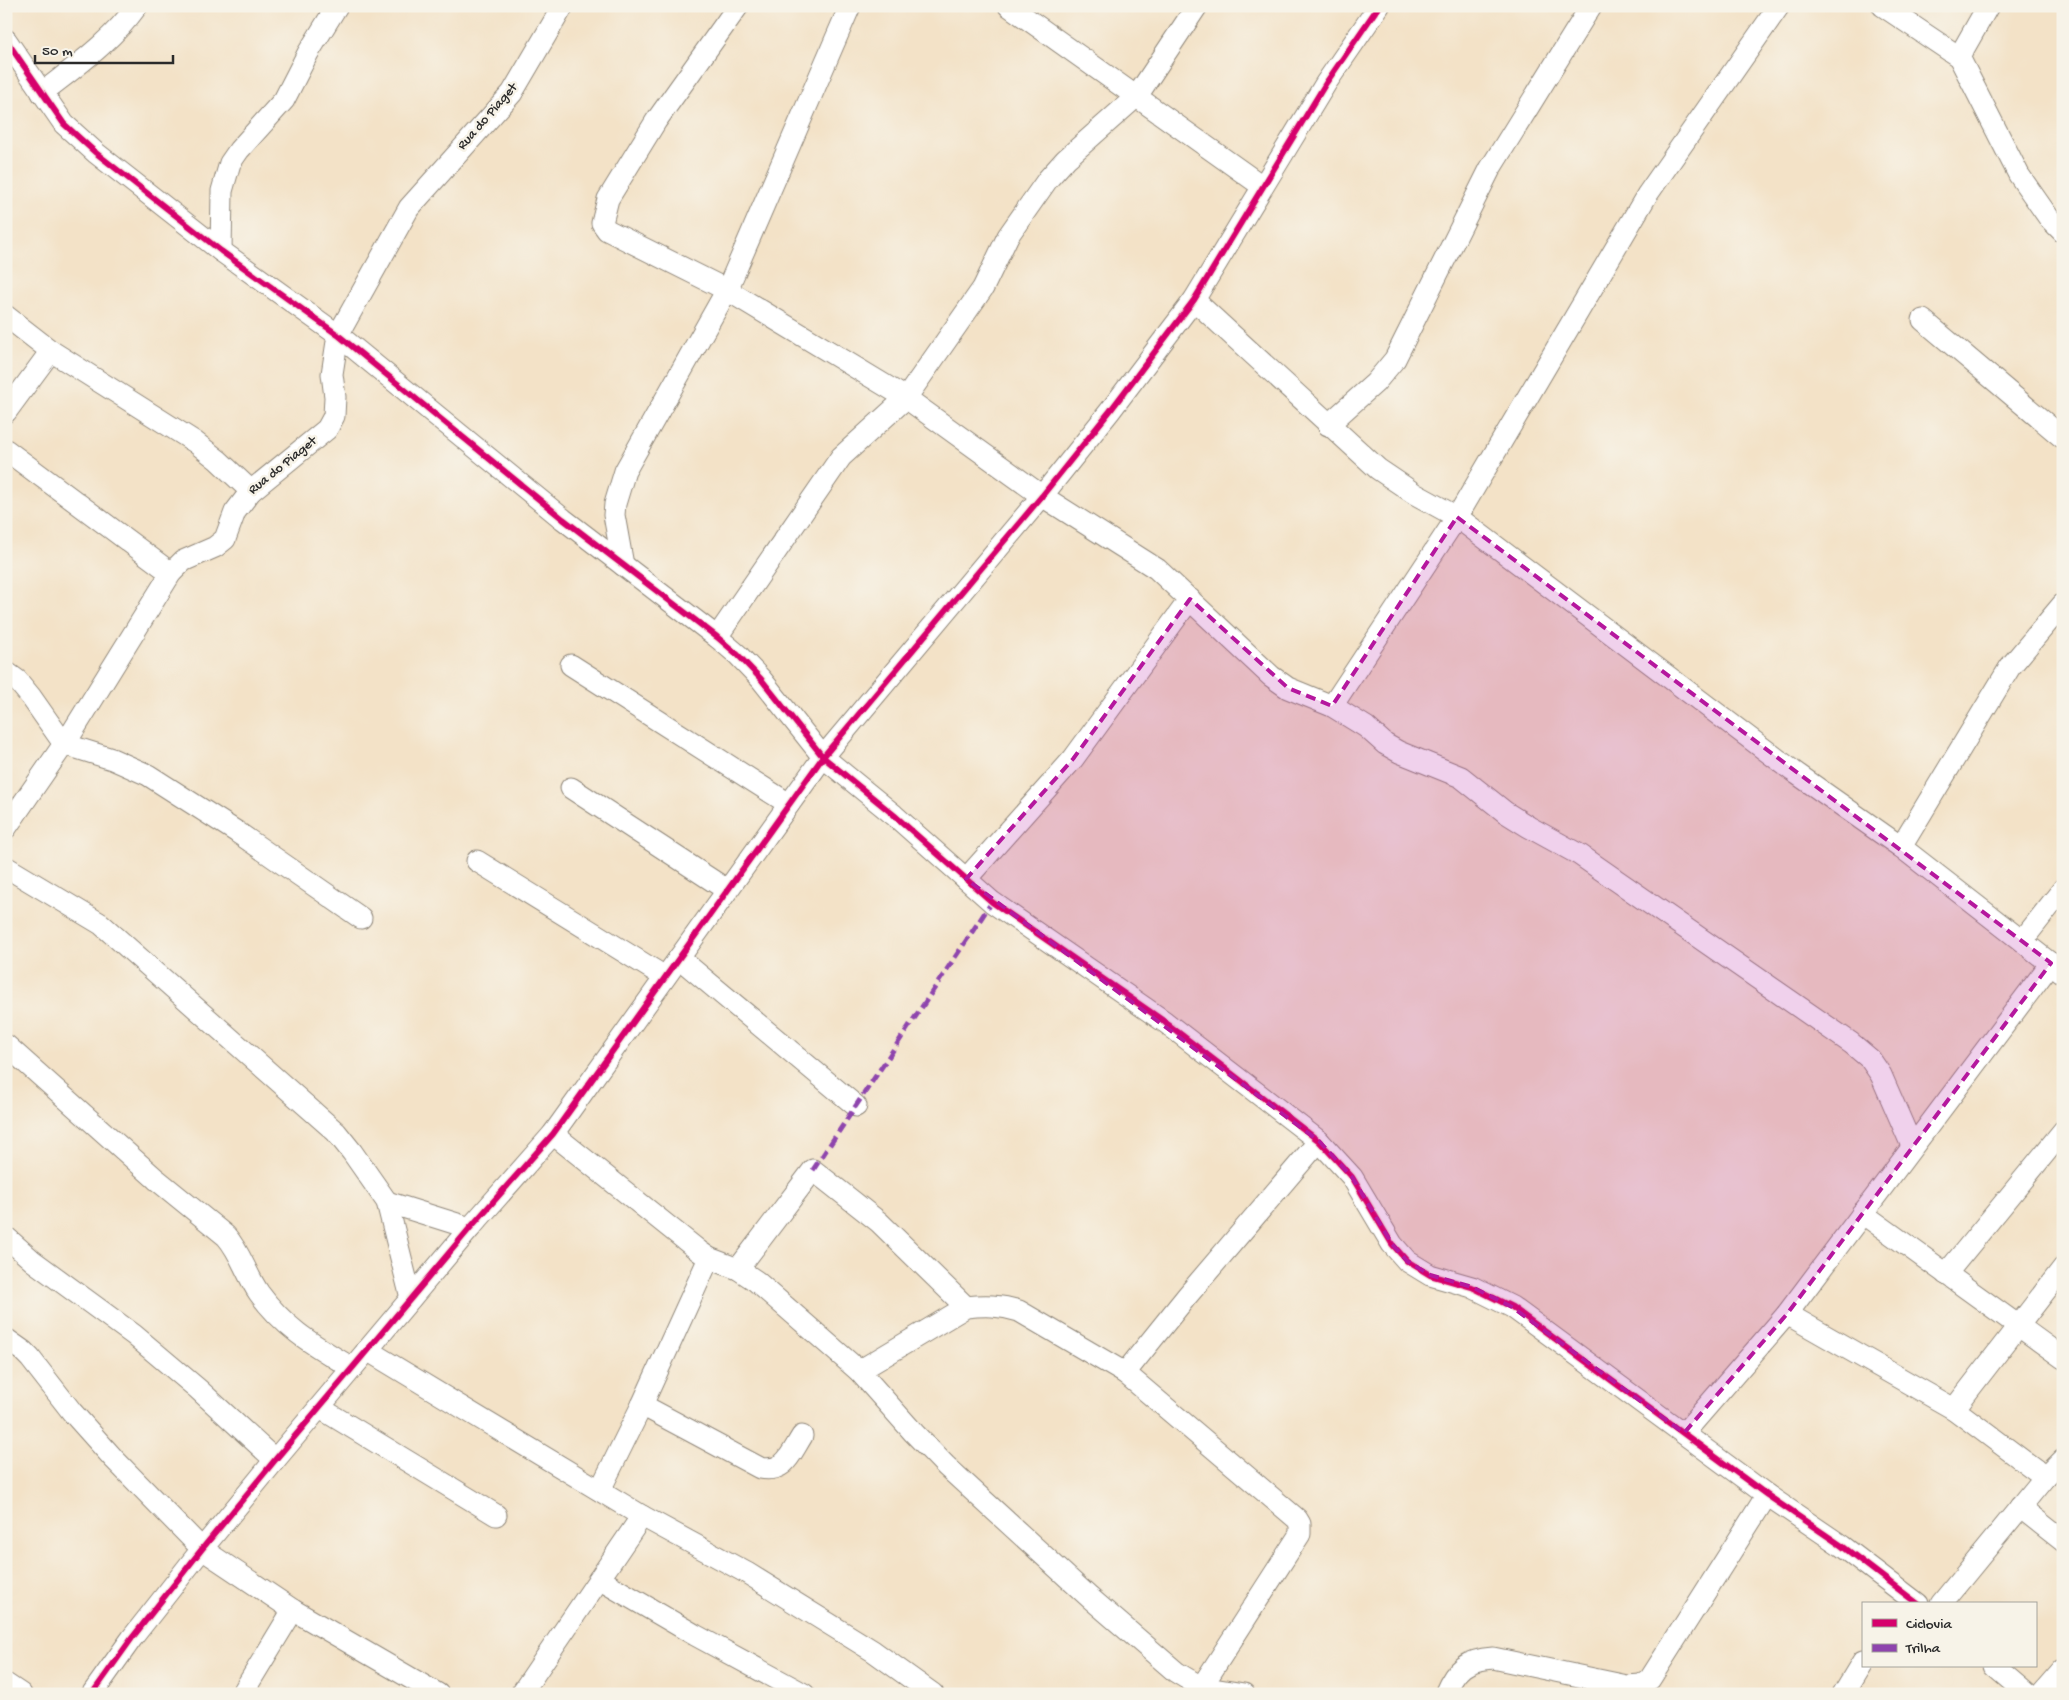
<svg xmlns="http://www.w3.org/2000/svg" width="2069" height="1700" font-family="'Gochi Hand',sans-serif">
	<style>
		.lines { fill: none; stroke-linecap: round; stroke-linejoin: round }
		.street-casing { stroke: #8f8679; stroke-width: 23 }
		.street { stroke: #fff; stroke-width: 21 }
		.quiet { stroke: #8e44ad; stroke-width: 5; stroke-dasharray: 10 5; stroke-linecap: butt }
		.cycleway-casing { stroke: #f7f3e8; stroke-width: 9 }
		.cycleway { stroke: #d6006c; stroke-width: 6 }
		.marked { fill: #b5179e; fill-opacity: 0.2; stroke: #b5179e; stroke-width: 4; stroke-dasharray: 10 6; stroke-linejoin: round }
		.labels { text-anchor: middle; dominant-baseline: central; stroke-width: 5; stroke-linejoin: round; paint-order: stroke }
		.street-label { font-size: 14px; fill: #2b2b2b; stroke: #f7f3e8 }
	</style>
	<rect width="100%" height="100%" fill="#f7f3e8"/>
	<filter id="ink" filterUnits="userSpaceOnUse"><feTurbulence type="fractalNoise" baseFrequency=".02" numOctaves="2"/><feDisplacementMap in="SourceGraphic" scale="10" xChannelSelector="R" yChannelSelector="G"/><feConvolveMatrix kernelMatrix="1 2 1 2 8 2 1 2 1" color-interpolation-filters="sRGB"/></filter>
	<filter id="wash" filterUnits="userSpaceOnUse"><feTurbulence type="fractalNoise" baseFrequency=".0096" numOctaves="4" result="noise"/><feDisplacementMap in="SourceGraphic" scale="20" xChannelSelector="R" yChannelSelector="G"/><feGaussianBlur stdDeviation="1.12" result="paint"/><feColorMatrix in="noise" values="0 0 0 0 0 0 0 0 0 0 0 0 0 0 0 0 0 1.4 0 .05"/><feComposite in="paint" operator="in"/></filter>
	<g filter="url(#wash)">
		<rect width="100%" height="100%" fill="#f3e2c7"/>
	</g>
	<g filter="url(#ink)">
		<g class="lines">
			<defs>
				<g id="street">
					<polyline points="738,6 656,121 608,199 602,223 607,230 727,290 906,398 1042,496 1157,569 1271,676 1288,688 1332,706 1366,727 1385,744 1399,752 1461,777 1505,812 1529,827 1580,855 1851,1043 1870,1059 1881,1075 1912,1146"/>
					<polyline points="1009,6 1262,186"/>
					<polyline points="1883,6 1959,57 2019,175 2049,218 2063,232"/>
					<polyline points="6,40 64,124 96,153 221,251 338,335 563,519 717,637 738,655 761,679 823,757 894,815 992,902 1165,1022 1319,1141 1352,1177 1392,1244 1407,1261 1430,1275 1472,1287 1512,1307 1767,1495 1842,1546 1918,1604"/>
					<polyline points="1959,57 1988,6"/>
					<path d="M42,93C76,66 111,42 137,6"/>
					<polyline points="221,251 222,191 230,163 239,150 284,100 308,53 337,6"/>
					<polyline points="1194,300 1378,469 1415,494 1457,517 1793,771 1901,847 2063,973"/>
					<polyline points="6,316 51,351 195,442 218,460 251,491"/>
					<polyline points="1923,320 2063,438"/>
					<polyline points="6,412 51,351"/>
					<polyline points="1328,425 1375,383 1395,359 1490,169 1591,6"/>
					<polyline points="6,450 171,573"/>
					<polyline points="623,565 614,515 615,504 625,471 727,290 850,6"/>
					<polyline points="717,637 841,457 906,398 983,288 1008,236 1048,179 1066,159 1137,96 1197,6"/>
					<polyline points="571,665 789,804"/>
					<polyline points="6,672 17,680 31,697 64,744 112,759 148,775 237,832 361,918"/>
					<polyline points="1332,706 1457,517 1647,195 1779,6"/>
					<polyline points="571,788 727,890"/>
					<polyline points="6,828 73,731 171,573 183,561 215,547 225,539 235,512 251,491 327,429 334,416 335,397 332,374 338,335 409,208 512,93 563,6"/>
					<polyline points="1901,847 2010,667 2063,604"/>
					<polyline points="477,861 665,977"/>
					<polyline points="6,867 101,924 336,1132 352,1152 387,1202 411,1298"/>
					<polyline points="966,879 1073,759 1190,599"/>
					<polyline points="2022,941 2063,889"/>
					<polyline points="679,958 856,1106"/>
					<path d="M6,1045L156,1179L226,1236C241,1253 246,1274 259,1293C286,1330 314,1345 352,1368"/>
					<polyline points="553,1134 699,1251 709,1258 738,1269 756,1281 859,1371 914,1433 946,1466 1089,1597 1176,1672 1201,1687 1244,1694"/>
					<polyline points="387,1202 470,1228"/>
					<polyline points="1862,1213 2063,1358"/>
					<polyline points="6,1237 33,1261 134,1335 198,1389 275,1460"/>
					<polyline points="738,1269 813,1170 879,1222 966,1307"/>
					<polyline points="1946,1274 2063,1131"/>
					<polyline points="1787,1314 1954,1409 2045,1477"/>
					<polyline points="6,1339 23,1351 30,1358 72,1412 114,1459 202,1549 293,1610 438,1694"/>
					<polyline points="367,1350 642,1516 747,1573 873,1651 933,1694"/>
					<path d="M859,1371L966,1307C985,1305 1000,1305 1019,1311L1125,1373L1297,1519L1300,1524V1534L1197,1694"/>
					<polyline points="1125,1373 1187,1296 1319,1141"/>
					<path d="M642,1405L760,1468C785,1473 790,1455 802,1436"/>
					<polyline points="320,1408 496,1515"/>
					<polyline points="1954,1409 2063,1268"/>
					<polyline points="1684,1433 1787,1314 2051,963"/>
					<polyline points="600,1490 642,1405 709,1258"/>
					<polyline points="2020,1507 2063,1541"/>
					<polyline points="599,1579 695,1635 804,1694"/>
					<polyline points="1941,1604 2045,1477 2063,1459"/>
					<polyline points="1994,1666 2027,1694"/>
					<polyline points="6,1684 21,1694"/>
					<polyline points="92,1694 132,1638 202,1549 275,1460 470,1228 553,1134 823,757 1042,496 1110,411 1194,300 1326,83 1379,6"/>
					<polyline points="242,1694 293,1610"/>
					<polyline points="521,1694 642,1516"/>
					<path d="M1445,1694C1456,1668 1466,1660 1493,1658L1627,1686L1641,1685L1650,1679L1767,1495"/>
					<polyline points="1843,1694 1863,1661"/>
					<polyline points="2042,1694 2063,1670"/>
				</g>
			</defs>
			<use href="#street" class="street-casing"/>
			<use href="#street" class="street"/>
			<polyline class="quiet" points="813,1170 992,902"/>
			<defs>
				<g id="cycleway">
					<polyline points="6,40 64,124 96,153 221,251 338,335 563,519 717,637 738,655 761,679 823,757 894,815 992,902 1165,1022 1319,1141 1352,1177 1392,1244 1407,1261 1430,1275 1472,1287 1512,1307 1767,1495 1842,1546 1918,1604"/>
					<polyline points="92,1694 132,1638 202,1549 275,1460 470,1228 553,1134 823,757 1042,496 1110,411 1194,300 1326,83 1379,6"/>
				</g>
			</defs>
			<use href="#cycleway" class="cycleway-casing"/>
			<use href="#cycleway" class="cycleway"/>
		</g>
	</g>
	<path class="marked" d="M1457,517L2051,963L1787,1314L1684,1433L1512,1307L1472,1287L1430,1275L1407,1261L1392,1244L1352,1177L1319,1141L966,879L1073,759L1190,599L1288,688L1332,706Z"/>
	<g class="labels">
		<g class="street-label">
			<text transform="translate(488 117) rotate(-49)">Rua do Piaget</text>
			<text transform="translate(283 466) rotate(-39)">Rua do Piaget</text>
		</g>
	</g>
	<rect width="2069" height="1700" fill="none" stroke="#f7f3e8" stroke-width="25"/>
	<rect x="1862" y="1602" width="175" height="65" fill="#f7f3e8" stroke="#a5a39c"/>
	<rect x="1872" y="1619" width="25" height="8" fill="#d6006c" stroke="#a5a39c"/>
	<text x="1906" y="1628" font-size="15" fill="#2b2b2b">Ciclovia</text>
	<rect x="1872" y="1644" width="25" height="8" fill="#8e44ad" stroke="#a5a39c"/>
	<text x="1906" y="1652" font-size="15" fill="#2b2b2b">Trilha</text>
	<path d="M35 55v8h138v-8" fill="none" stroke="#2b2b2b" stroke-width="2.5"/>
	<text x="42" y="55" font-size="15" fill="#2b2b2b" stroke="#f7f3e8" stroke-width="4" paint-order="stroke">50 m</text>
</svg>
